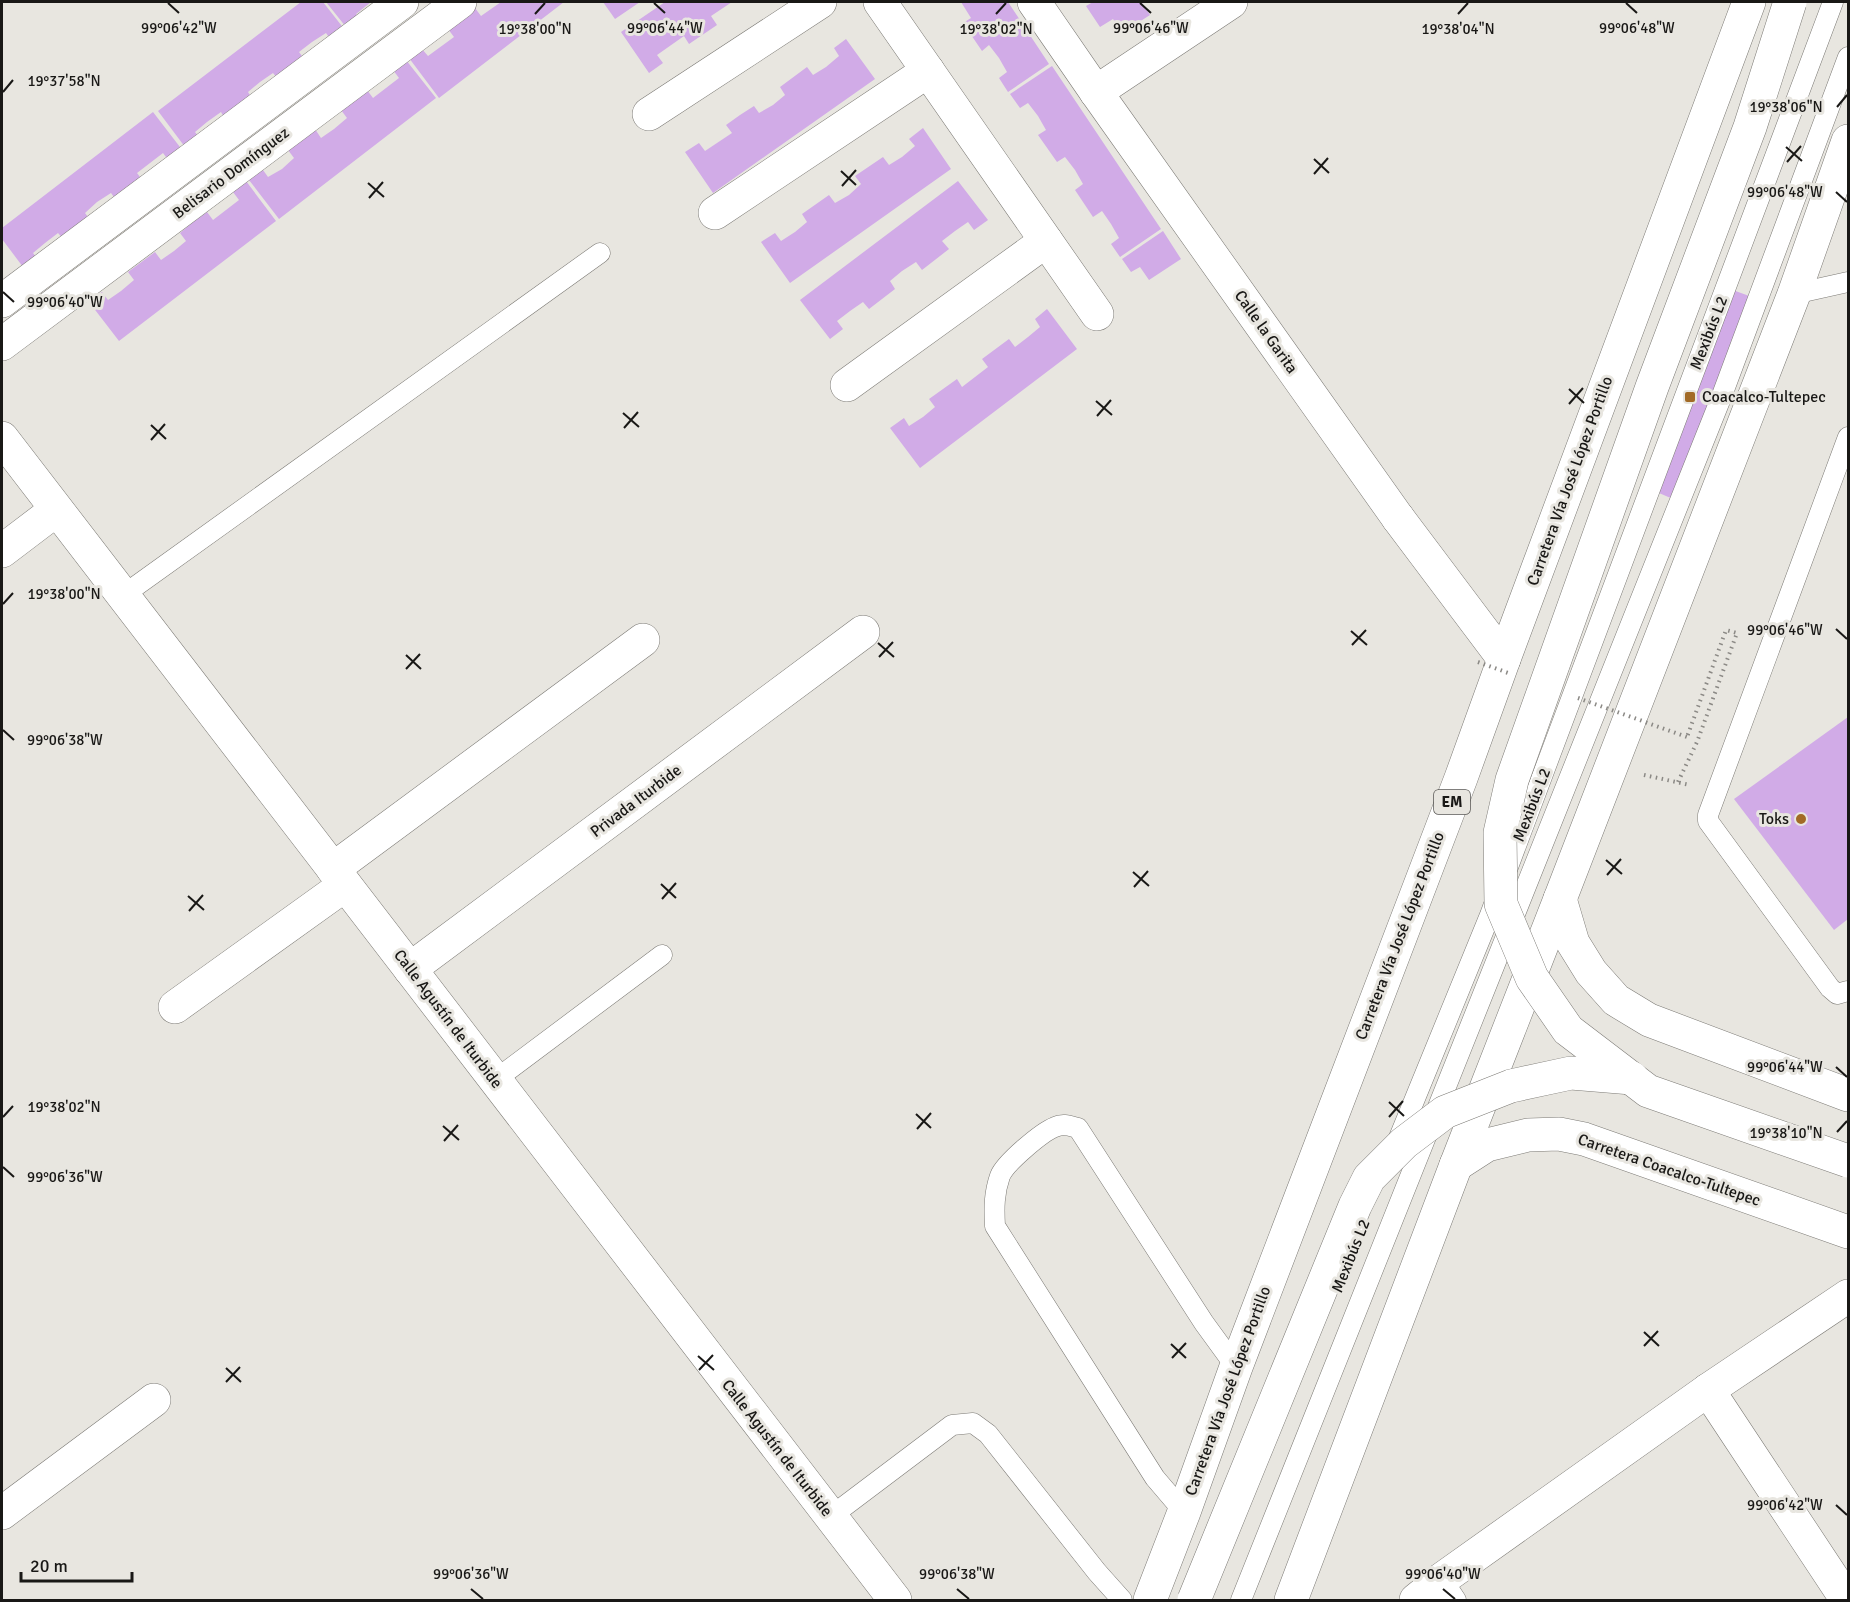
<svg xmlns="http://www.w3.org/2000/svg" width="1850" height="1602" font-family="Signika,sans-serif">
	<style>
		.building { fill: #d1abe7 }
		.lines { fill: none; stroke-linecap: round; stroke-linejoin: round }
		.service-casing { stroke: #7c7a75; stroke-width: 21 }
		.minor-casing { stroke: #7c7a75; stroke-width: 34 }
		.tertiary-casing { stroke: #7c7a75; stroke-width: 34 }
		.secondary-casing { stroke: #7c7a75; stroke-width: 34 }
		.primary-casing { stroke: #7c7a75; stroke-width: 34 }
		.path { stroke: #8b8985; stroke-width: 4; stroke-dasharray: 1.5 4.5; stroke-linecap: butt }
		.service { stroke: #fff; stroke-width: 20 }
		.minor { stroke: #fff; stroke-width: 33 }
		.tertiary { stroke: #fff; stroke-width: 33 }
		.secondary { stroke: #fff; stroke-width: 33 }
		.primary { stroke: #fff; stroke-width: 33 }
		.primary-bridge-casing { stroke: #7c7a75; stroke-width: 34; stroke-linecap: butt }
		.path-bridge { stroke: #8b8985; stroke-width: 4; stroke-dasharray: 1.5 4.5; stroke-linecap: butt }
		.primary-bridge { stroke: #fff; stroke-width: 33 }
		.ticks { fill: none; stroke: #191816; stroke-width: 2 }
		.poi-dot { fill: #a26a26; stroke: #e8e6e0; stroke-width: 2 }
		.labels { text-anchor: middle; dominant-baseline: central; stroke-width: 6; stroke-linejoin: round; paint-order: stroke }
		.shield { fill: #e8e6e0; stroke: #575653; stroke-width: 1.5 }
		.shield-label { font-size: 15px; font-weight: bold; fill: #191816 }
		.street-label { font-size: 16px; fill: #191816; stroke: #e8e6e0 }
		.poi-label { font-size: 16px; fill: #191816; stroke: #e8e6e0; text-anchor: start }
		.ticks-label { font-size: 15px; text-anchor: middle; fill: #191816; stroke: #e8e6e0; stroke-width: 6; stroke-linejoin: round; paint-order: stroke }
	</style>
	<rect width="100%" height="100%" fill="#e8e6e0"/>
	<g class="building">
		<polygon points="301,2 323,2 345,30 331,40 326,33 312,42 299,52 305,60 279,80 273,73 260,82 248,92 253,100 226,121 221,112 207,122 195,132 201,140 188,151 158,111"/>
		<polygon points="326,2 371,2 356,14 363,21 350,32"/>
		<polygon points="501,2 564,2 439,98 409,58 422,49 428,56 454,37 448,29 475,8 481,16"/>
		<polygon points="603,2 640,2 615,19"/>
		<polygon points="665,2 732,2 711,16 717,25 689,44 684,36 657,55 663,63 649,73 621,32"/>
		<polygon points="961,2 1008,2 1049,64 1008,92 999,78 1007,72 999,58 989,45 982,51 963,23 971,18"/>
		<polygon points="1093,2 1144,2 1142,3 1150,15 1122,33 1113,19 1100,27 1086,6"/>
		<polygon points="846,39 875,79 713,193 685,152 699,143 705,151 732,133 726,125 740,115 754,106 759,113 773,105 785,95 780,87 807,67 813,75 826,67 839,56 834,48"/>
		<polygon points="406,60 436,98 279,219 249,180 263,170 268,177 282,169 294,158 288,150 315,129 321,138 334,129 347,118 341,110 367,90 373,98 399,78 393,70"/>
		<polygon points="1052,66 1161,229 1120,257 1111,244 1119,238 1111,224 1102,211 1093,217 1075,190 1083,184 1075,170 1065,157 1057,162 1038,135 1046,130 1038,116 1028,103 1020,108 1010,94"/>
		<polygon points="153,112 183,151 169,161 163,153 137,173 143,181 117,201 111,193 97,202 85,213 91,221 65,241 58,233 45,243 33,253 39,261 26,271 2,239 2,228"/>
		<polygon points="923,128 951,169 790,283 761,242 775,233 781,241 795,232 807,222 802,214 829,195 835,203 849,195 861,184 855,176 883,157 889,165 902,157 915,146 909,139"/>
		<polygon points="246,181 276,221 119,341 89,302 102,292 108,300 121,291 134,280 128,272 155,252 161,260 174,251 186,241 180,233 193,222 207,212 213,220 239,200 233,192"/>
		<polygon points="958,181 988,220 974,230 968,222 955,231 942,241 949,249 922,270 916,262 902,271 890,281 895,289 869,309 863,302 850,311 837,321 843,329 830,339 800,300"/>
		<polygon points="1163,231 1181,259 1149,280 1140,267 1131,272 1122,259"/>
		<polygon points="1730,289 1752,297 1673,499 1652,490"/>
		<polygon points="1047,309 1077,349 920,468 890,428 904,418 909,426 923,417 935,407 929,399 957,379 962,387 988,367 982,359 1009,339 1015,347 1028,337 1040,327 1035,319"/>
		<polygon points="1848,717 1848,919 1834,930 1734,799"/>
	</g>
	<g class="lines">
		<defs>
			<g id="service">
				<polyline points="1794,294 1848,282"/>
				<polyline points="1848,437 1708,815 1708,821 1830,988 1837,994 1848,991"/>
				<polyline points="122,596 600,253"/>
				<polyline points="495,1080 662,955"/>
				<polyline points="1396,1145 1490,915 1833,2"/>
				<path d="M1184,1512L1155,1478L995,1226C994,1208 994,1193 1000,1176C1005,1163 1042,1132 1055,1127C1063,1123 1070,1126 1078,1128L1204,1323L1236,1367"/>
				<polyline points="830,1517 952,1425 973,1423 988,1434 1097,1572 1122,1600"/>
				<polyline points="1442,1579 1456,1600"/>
				<polyline points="1241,1600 1721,398 1848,57"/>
			</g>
			<g id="minor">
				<polyline points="880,2 1097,314"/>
				<polyline points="1096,92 1231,2"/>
				<polyline points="649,114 820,2"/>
				<polyline points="715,213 928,71"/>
				<polyline points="2,301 402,2"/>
				<polyline points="2,344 460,2"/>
				<polyline points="847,385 1046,241"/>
				<polyline points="2,438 895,1600"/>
				<polyline points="1398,518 1504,659"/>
				<polyline points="2,551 56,510"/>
				<polyline points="333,869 643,640"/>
				<polyline points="410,969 863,632"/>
				<polyline points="175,1007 345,885"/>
				<polyline points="1708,1390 1847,1600"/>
				<polyline points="2,1513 154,1400"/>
			</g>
			<polyline id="tertiary" points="1034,2 1096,92 1398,518"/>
			<polyline id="secondary" points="1416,1600 1442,1579 1708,1390 1848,1296"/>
			<g id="primary">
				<polyline points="1560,899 1573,943 1591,972 1616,1000 1649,1020 1848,1095"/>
				<polyline points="1456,1165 1487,1145 1528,1135 1559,1134 1584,1139 1848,1232"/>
				<polyline points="1150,1600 1184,1512 1236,1367 1461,778 1504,659 1749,2"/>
				<polyline points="1291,1600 1456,1165 1560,899 1794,294 1848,141"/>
			</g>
		</defs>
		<use href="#service" class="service-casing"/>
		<use href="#minor" class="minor-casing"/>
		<use href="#tertiary" class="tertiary-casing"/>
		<use href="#secondary" class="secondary-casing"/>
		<use href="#primary" class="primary-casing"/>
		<g class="path">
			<polyline points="1644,775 1690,785"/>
			<polyline points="1678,782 1697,742 1737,633 1726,630 1687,737"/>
		</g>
		<use href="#service" class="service"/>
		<use href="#minor" class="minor"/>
		<use href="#tertiary" class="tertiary"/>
		<use href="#secondary" class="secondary"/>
		<use href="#primary" class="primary"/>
		<defs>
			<g id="primary-bridge">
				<polyline points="1790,2 1750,127 1652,387 1512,780 1500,833 1501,904 1532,978 1568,1030 1648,1091 1848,1161"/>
				<polyline points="1194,1600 1355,1206 1369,1178 1404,1143 1445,1112 1511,1086 1571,1073 1632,1078"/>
			</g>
		</defs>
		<use href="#primary-bridge" class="primary-bridge-casing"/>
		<g class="path-bridge">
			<polyline points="1478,662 1511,674"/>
			<polyline points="1578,698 1687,737"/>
		</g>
		<use href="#primary-bridge" class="primary-bridge"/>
	</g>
	<path class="ticks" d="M168,3L179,13M654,3L665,13M1140,3L1151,13M1626,3L1637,13M535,14L545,3M996,14L1006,3M1458,14L1468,3M3,92L13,80M1837,107L1847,95M1786,147L1802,161M1314,159L1329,173M1787,162L1801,146M841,171L856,185M1314,174L1328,158M368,183L384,197M842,186L856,170M1836,192L1847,202M369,198L383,182M3,292L14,302M1569,389L1584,403M1096,401L1112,415M1569,404L1583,388M623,413L639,427M1097,416L1111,400M151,425L166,439M624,428L638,412M151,440L165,424M3,604L13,593M1836,629L1847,639M1351,631L1367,645M878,643L894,657M1352,645L1366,630M406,655L421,669M879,657L893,642M406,669L420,654M3,730L14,740M1606,860L1622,874M1133,872L1149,886M1607,875L1621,859M661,884L676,898M1134,887L1148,871M188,896L204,910M662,899L676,883M189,911L203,895M1836,1067L1847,1077M1389,1102L1404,1116M916,1114L931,1128M3,1117L13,1106M1389,1117L1403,1101M443,1126L459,1140M917,1129L931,1113M1837,1132L1847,1121M444,1141L458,1125M3,1167L14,1177M1644,1332L1659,1346M1171,1344L1186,1358M1644,1346L1658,1331M698,1356L714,1370M1172,1358L1186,1343M226,1368L241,1382M699,1370L713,1355M226,1382L240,1367M1836,1505L1847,1515M471,1589L483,1599M957,1589L969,1599M1443,1589L1455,1599"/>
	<g class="poi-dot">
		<rect x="1684" y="391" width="12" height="12" rx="3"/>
		<circle cx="1801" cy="819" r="6"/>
	</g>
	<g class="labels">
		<rect class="shield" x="1434" y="790" width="36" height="24" rx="4.5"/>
		<g class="shield-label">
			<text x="1452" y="802">EM</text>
		</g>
		<g class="street-label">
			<text transform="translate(231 173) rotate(-37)">Belisario Domínguez</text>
			<text transform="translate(1266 332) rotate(55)">Calle la Garita</text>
			<text transform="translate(1709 333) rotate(-69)">Mexibús L2</text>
			<text transform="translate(1570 481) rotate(-70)">Carretera Vía José López Portillo</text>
			<text transform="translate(636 801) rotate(-37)">Privada Iturbide</text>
			<text transform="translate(1532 805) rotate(-69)">Mexibús L2</text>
			<text transform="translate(1400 936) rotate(-69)">Carretera Vía José López Portillo</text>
			<text transform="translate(448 1019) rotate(53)">Calle Agustín de Iturbide</text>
			<text transform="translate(1669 1170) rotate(19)">Carretera Coacalco-Tultepec</text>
			<text transform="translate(1351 1256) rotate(-68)">Mexibús L2</text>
			<text transform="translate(1228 1391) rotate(-70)">Carretera Vía José López Portillo</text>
			<text transform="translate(777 1448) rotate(52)">Calle Agustín de Iturbide</text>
		</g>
		<g class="poi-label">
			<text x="1702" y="397">Coacalco-Tultepec</text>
			<text x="1789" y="819" text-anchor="end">Toks</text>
		</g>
	</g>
	<g class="ticks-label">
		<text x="1637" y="33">99°06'48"W</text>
		<text x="179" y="33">99°06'42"W</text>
		<text x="665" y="33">99°06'44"W</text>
		<text x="1151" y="33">99°06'46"W</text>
		<text x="535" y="34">19°38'00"N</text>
		<text x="996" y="34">19°38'02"N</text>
		<text x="1458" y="34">19°38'04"N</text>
		<text x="64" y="86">19°37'58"N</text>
		<text x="1786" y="112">19°38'06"N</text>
		<text x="1785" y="197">99°06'48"W</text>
		<text x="65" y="307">99°06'40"W</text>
		<text x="64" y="599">19°38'00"N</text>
		<text x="1785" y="635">99°06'46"W</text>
		<text x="65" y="745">99°06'38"W</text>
		<text x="1785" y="1072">99°06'44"W</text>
		<text x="64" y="1112">19°38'02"N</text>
		<text x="1786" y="1138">19°38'10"N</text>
		<text x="65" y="1182">99°06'36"W</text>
		<text x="1785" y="1510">99°06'42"W</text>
		<text x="471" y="1579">99°06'36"W</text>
		<text x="957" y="1579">99°06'38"W</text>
		<text x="1443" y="1579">99°06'40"W</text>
	</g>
	<rect width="1850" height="1602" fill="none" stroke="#191816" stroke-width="6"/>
	<path d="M21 1572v9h111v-9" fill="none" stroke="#191816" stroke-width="3"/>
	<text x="30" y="1572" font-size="18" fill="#191816" stroke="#e8e6e0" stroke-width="4.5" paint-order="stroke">20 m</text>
</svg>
